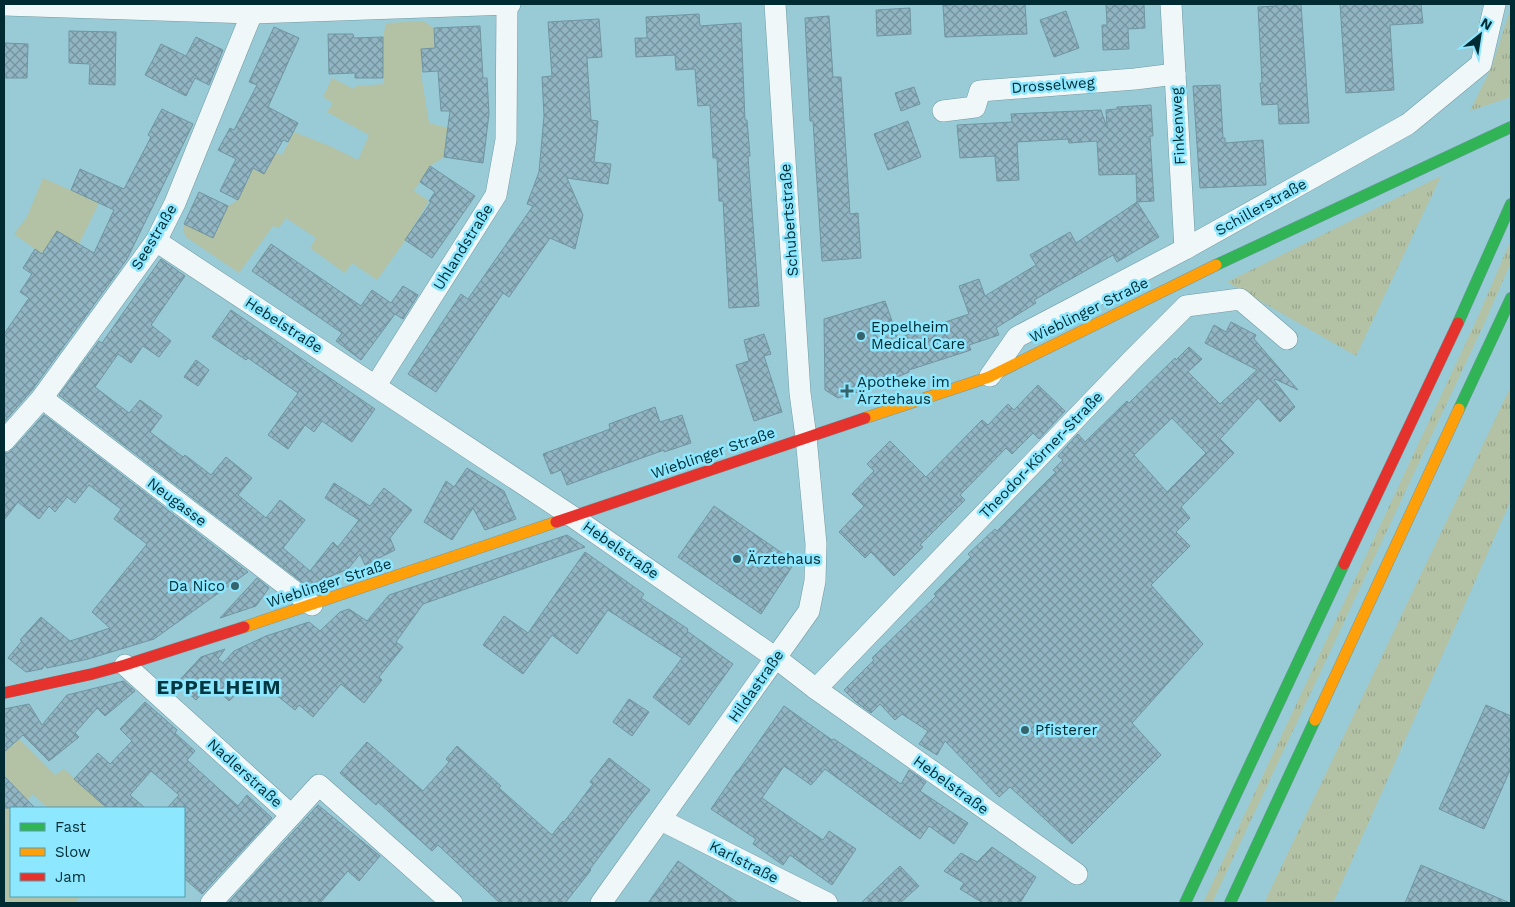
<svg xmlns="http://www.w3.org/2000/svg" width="1515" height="907" font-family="'Work Sans',sans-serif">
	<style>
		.grass { fill: url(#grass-tufts) }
		.green { fill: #b3c1a4 }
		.building { fill: url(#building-cross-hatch); stroke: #7095a1; fill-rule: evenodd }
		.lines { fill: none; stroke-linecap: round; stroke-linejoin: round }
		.street-casing { stroke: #709aa3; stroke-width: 22 }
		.fast-casing { stroke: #709aa3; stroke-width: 12 }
		.slow-casing { stroke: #709aa3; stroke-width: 12 }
		.jam-casing { stroke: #709aa3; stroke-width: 12 }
		.street { stroke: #f0f7f9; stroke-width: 21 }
		.fast { stroke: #30b455; stroke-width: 11 }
		.slow { stroke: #ff9f0a; stroke-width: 11 }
		.jam { stroke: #e5322d; stroke-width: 11 }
		.poi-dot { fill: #36636c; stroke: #8de7fe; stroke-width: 2 }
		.labels { text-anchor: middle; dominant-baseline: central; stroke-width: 5; stroke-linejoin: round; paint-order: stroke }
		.street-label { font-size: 15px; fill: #012b33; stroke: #8de7fe }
		.poi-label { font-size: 15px; fill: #012b33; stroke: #8de7fe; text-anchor: start }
		.district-label { font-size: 20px; font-weight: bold; letter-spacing: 1px; fill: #003741; stroke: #8de7fe }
	</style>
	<defs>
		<pattern id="grass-tufts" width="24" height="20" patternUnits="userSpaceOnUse" patternTransform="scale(1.25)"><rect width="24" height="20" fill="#b3c1a4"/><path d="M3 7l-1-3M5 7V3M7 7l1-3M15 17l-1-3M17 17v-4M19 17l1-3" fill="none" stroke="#98a68e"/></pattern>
		<pattern id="building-cross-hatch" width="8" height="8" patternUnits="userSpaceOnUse" patternTransform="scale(1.25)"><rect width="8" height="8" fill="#91b5c2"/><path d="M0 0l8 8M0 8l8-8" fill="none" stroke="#74939e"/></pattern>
	</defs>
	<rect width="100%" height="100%" fill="#99cbd7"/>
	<g class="grass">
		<polygon points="1511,7 1511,97 1470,111 1492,66"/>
		<polygon points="1441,176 1356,356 1227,282"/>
		<polygon points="1511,240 1511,262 1484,324 1212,903 1203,903 1476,321"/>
		<polygon points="1511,386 1511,500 1333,903 1264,903"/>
	</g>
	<g class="green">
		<polygon points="424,21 433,28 435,48 421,49 422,80 429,123 448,128 444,157 430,166 414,191 429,201 402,245 377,280 352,263 345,273 310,248 316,238 286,218 279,228 273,226 239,273 186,237 183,230 184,224 213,237 228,206 238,200 253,169 264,174 276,153 282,155 294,132 332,147 358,160 369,135 327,112 333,103 323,97 332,78 354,89 356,86 384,84 383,37 386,23"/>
		<polygon points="43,178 99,203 79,244 57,232 42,254 14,234 27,217"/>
		<polygon points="19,739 55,775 64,769 107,808 48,808 33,794 20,808 11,808 11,817 8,820 11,824 11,896 81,896 74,903 4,903 4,795 13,785 4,776 4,752"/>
	</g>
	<g class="building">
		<polygon points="970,4 1025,4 1027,34 945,37 943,5"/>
		<polygon points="1106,4 1144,4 1145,28 1128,29 1129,49 1103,50 1102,25 1107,25"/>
		<polygon points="1276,4 1301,4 1309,123 1279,124 1278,104 1262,105 1260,83 1262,83 1258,7 1276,6"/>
		<polygon points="1340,4 1421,4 1423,23 1390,25 1394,90 1346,93"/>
		<polygon points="910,8 911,34 877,36 876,10"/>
		<polygon points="1066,11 1079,48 1054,57 1040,20"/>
		<polygon points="699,14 700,26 741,23 745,120 747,120 750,156 748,156 759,306 729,308 723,201 719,201 717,158 713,158 710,105 698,106 695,69 676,70 675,55 636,57 635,38 647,38 646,17"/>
		<polygon points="829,16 833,77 841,77 850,214 858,213 861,258 822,261 813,121 810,121 805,18"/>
		<polygon points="599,19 602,57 587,58 591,120 598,121 594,162 611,164 608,184 567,178 583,215 575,249 550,238 509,297 503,293 436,392 408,374 461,294 468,299 533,206 527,204 539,172 544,116 542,77 552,76 548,22"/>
		<polygon points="480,26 483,78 487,78 489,114 483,163 444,157 450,111 441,111 438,71 423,72 421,49 435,48 434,28"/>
		<polygon points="274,27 299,38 268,107 298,123 288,142 283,140 264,174 253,168 238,200 220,191 236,159 218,150 230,128 234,130 257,85 249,82"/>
		<polygon points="69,31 116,32 115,85 89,84 90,64 69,63"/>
		<polygon points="328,34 353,34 354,38 383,37 383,78 355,78 355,73 329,74"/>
		<polygon points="196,37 223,50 209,85 195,78 186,96 145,75 161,44 186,56"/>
		<polygon points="4,43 28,44 27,78 4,78"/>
		<polygon points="1220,85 1223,138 1225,138 1225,143 1263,140 1266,185 1200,188 1193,86"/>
		<polygon points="914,87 920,104 901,111 895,93"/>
		<polygon points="1151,105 1153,136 1150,136 1154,201 1137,202 1136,174 1099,175 1097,141 1069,143 1068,139 1017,142 1019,180 997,181 995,156 960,158 957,125 1012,122 1011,114 1101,110 1107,128 1106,110 1117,109 1117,107"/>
		<polygon points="162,109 193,124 127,259 32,390 4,422 4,334 29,298 20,292 32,274 23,268 35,249 42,254 57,231 94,253 114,210 71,190 80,169 124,189 151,137 148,135"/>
		<polygon points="908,121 921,157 888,170 874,134"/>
		<polygon points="430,166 475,196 432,258 405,240 431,202 429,201 435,192 420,182"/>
		<polygon points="199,192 228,206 213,238 184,224"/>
		<polygon points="1137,202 1159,237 1117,262 1113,255 1034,300 1036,303 996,328 999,335 969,345 971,350 909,370 909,372 868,389 838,398 825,390 824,319 885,301 898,338 969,314 959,286 979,279 985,296 1036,265 1030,255 1070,232 1076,243"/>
		<polygon points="271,244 361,306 372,290 391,303 403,286 418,295 403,319 395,314 361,360 336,341 342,333 252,271"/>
		<polygon points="161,259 185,276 151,325 171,341 159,357 143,346 131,363 118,354 95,387 129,413 140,400 162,416 150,432 183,457 185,455 211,475 226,457 252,478 238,495 266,518 280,500 305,520 283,548 310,571 333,542 338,547 359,520 325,498 334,483 370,506 384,488 412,510 390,538 395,550 365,565 360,554 348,569 307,586 59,395 99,341 102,343"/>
		<polygon points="231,310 375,409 352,442 322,421 314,432 305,425 288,449 268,435 298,393 248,358 246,360 212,337"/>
		<path d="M1231,322L1256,335L1254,339L1298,390L1275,379L1274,380L1295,407L1280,422L1258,398L1220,439L1234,453L1181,507L1190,518L1176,532L1190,546L1151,585L1203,644L1132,723L1161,755L1072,844L1010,787L999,797L945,741L937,755L919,744L928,731L902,714L895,720L880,704L871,713L856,702L844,690L874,660L872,658L936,596L934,594L971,557L968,554L995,529L997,531L1056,472L1053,470L1063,460L1058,456L1078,434L1085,442L1127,401L1129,403L1175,358L1176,360L1189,347L1202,359L1188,372L1220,404L1257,370L1205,343L1214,325L1226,332ZM1172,418L1206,453L1167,492L1134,455Z"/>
		<polygon points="764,334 771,354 764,356 782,412 754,421 736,365 749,361 744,340"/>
		<polygon points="196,360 209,370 198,386 184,377"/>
		<polygon points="1038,385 1065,411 1039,439 1033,433 1012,454 1006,448 960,495 965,500 920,545 923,547 894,576 871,552 865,558 839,532 864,506 852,494 874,471 867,464 890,441 926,477 982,420 988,425 1008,404 1014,410"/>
		<polygon points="655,407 660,422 682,415 691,443 664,452 664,450 567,485 561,470 551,474 543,454 610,429 609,424"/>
		<polygon points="44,415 248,572 154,639 88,659 47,668 45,665 42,669 26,672 8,658 22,641 20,640 41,617 70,641 110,628 92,612 147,544 114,519 121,509 89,485 75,503 67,497 55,512 49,506 39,519 18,502 4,520 4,453 8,453 13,449"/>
		<polygon points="467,468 504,491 516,519 485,530 473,508 452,540 424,522 446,481 454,487"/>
		<polygon points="714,506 795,562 761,614 678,557"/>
		<polygon points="567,535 585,547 423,604 396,642 403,647 379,677 382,680 364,703 341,684 313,717 299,705 295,710 254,677 229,701 211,684 196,700 177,683 201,657 225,649 218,659 223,663 234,651 266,636 309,622 320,631 340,612 349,609 367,621 389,595"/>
		<polygon points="585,552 644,594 641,598 688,629 687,631 733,664 689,725 653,697 682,658 608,610 577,654 552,635 523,674 483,645 504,616 528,633"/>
		<polygon points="257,578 269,588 256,606 220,618"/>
		<polygon points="124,681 135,691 105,716 97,708 75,733 79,737 49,761 23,735 4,752 4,709 29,704 42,725 67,695"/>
		<polygon points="629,699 649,712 632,736 613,722"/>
		<polygon points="145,702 177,730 175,733 195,751 187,760 238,806 247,795 272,818 202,894 184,878 184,808 167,808 179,795 151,771 130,795 145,808 107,808 74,779 98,753 110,764 132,741 120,729"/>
		<polygon points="1486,705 1511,716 1511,768 1484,829 1439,809"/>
		<polygon points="784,706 832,740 834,739 901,784 909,770 926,782 920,791 968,823 954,844 929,826 920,839 825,769 811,785 784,766 762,798 823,840 829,831 856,849 832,885 790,855 783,865 753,844 756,839 711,809 737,771 738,771"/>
		<polygon points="367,742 423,791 449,762 446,759 457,746 501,786 499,788 552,835 563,821 564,822 593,784 590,782 609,758 650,790 631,814 590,869 591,870 565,903 500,903 438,845 432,851 378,802 376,805 340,773"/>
		<polygon points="4,776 35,808 4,808"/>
		<polygon points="318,805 380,856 359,881 348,871 320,903 228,903"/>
		<polygon points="992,847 1036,877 1020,903 983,903 960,889 964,883 944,871 961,853 977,862"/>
		<polygon points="678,861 738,903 648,903"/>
		<polygon points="1421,865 1510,903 1405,903"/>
		<polygon points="900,866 919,886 900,903 861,903"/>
	</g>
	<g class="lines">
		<defs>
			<g id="street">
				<polyline points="1171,4 1185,249"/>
				<polyline points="4,5 252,13 510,4"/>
				<polyline points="943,111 975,107 980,91 1135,79 1175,74"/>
				<polyline points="156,241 573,517 776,658 816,689 1077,874"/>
				<polyline points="990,376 1017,337 1185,249 1408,124 1481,64 1495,4"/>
				<polyline points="376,385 496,195 506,140 507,4"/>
				<polyline points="42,398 312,605"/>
				<polyline points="4,441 42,398 156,241 175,203 252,13 252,4"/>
				<polyline points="125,665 291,815"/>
				<polyline points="816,689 1132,360 1186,306 1240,299 1287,339"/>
				<polyline points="661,820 827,903"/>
				<polyline points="211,903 319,785 452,903"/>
				<polyline points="601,903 809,611 815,581 816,544 806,437 800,393 775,4"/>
			</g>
			<g id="fast">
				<polyline points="1216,265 1511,127"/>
				<polyline points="1458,323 1511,204"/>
				<polyline points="1459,409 1511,298"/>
				<polyline points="1185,903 1344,564"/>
				<polyline points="1230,903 1315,720"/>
			</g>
			<g id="slow">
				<polyline points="865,418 989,377 1216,265"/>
				<polyline points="244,627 556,522"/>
				<polyline points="1315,720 1459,409"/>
			</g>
			<g id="jam">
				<polyline points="556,522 865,418"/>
				<polyline points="1344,564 1458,323"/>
				<polyline points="4,693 92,674 125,665 244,627"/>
			</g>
		</defs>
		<use href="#street" class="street-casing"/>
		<use href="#fast" class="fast-casing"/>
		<use href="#slow" class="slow-casing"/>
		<use href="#jam" class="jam-casing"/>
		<use href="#street" class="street"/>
		<use href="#fast" class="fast"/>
		<use href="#slow" class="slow"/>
		<use href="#jam" class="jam"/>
	</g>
	<g class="poi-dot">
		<circle cx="861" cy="336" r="5"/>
		<path d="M844.5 383.5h5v5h5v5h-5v5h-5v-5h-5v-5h5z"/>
		<circle cx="737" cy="559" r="5"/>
		<circle cx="235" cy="586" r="5"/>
		<circle cx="1025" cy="730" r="5"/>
	</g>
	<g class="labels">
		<g class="street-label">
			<text transform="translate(1053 85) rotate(-4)">Drosselweg</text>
			<text transform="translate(1178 126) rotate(-93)">Finkenweg</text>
			<text transform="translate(1261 207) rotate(-29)">Schillerstraße</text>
			<text transform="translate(789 220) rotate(-94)">Schubertstraße</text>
			<text transform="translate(154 237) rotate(-59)">Seestraße</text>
			<text transform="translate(463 247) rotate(-58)">Uhlandstraße</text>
			<text transform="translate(1089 310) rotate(-26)">Wieblinger Straße</text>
			<text transform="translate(284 325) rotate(33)">Hebelstraße</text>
			<text transform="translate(713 453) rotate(-19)">Wieblinger Straße</text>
			<text transform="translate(1041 455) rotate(-46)">Theodor-Körner-Straße</text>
			<text transform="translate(177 502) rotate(37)">Neugasse</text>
			<text transform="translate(621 550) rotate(35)">Hebelstraße</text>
			<text transform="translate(329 583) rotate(-18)">Wieblinger Straße</text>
			<text transform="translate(756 686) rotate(-55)">Hildastraße</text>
			<text transform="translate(245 773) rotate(42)">Nadlerstraße</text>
			<text transform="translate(951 785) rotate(36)">Hebelstraße</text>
			<text transform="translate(744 862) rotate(27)">Karlstraße</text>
		</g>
		<g class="poi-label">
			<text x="871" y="327">Eppelheim<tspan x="871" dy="17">Medical Care</tspan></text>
			<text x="857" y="382">Apotheke im<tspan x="857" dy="17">Ärztehaus</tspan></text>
			<text x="747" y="559">Ärztehaus</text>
			<text x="225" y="586" text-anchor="end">Da Nico</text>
			<text x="1035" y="730">Pfisterer</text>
		</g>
		<g class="district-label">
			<text x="219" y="687">EPPELHEIM</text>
		</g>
	</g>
	<rect width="1515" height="907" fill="none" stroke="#012b33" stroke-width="10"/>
	<rect x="10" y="807" width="175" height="90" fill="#8de7fe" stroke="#559cad"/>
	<rect x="20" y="823" width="25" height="8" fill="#30b455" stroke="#559cad"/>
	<text x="55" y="832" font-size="15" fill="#012b33">Fast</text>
	<rect x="20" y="848" width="25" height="8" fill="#ff9f0a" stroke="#559cad"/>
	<text x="55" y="857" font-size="15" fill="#012b33">Slow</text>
	<rect x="20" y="873" width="25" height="8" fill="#e5322d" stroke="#559cad"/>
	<text x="55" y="882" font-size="15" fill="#012b33">Jam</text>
	<g transform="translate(1480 35) rotate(30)" stroke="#8de7fe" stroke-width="4" paint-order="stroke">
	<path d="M0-4L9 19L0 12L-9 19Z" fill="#012b33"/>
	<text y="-8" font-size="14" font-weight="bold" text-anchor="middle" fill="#012b33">N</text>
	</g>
</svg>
